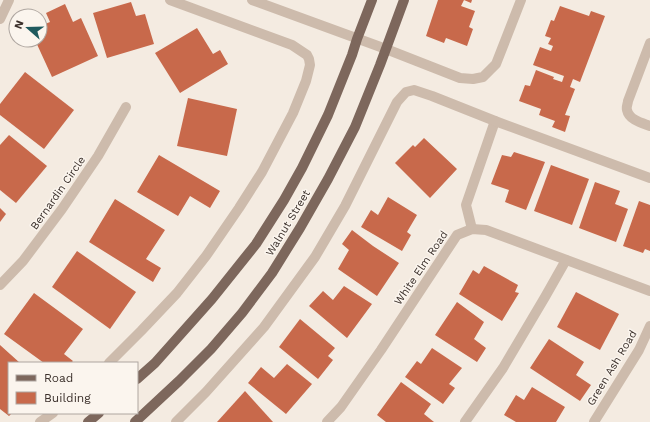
<svg xmlns="http://www.w3.org/2000/svg" width="650" height="422" font-family="'Work Sans',sans-serif">
	<style>
		.building { fill: #c8694b }
		.lines { fill: none; stroke-linecap: round; stroke-linejoin: round }
		.minor { stroke: #cdbbac; stroke-width: 10 }
		.major { stroke: #7d675c; stroke-width: 10 }
		.labels { text-anchor: middle; dominant-baseline: central; stroke-width: 3; stroke-linejoin: round; paint-order: stroke }
		.street-label { font-size: 11px; fill: #3b302b; stroke: #fbf5ee }
	</style>
	<rect width="100%" height="100%" fill="#f4ebe1"/>
	<g class="building">
		<polygon points="438,0 472,0 471,3 464,0 461,6 475,11 469,27 473,29 467,46 446,38 444,43 426,36"/>
		<polygon points="131,2 136,16 145,14 154,44 107,58 93,13"/>
		<polygon points="65,4 73,22 81,18 98,56 52,77 35,40 40,40 40,26 50,22 46,13"/>
		<polygon points="560,6 589,16 591,11 605,16 580,82 573,79 570,87 575,89 565,115 570,116 565,132 552,127 555,121 539,115 541,109 519,101 525,85 530,86 536,70 554,77 553,79 562,82 564,76 533,65 540,47 551,51 553,46 548,44 551,38 545,36 551,20 554,21"/>
		<polygon points="197,28 213,54 220,50 228,64 180,93 155,53"/>
		<polygon points="25,72 74,110 44,149 0,115 0,104"/>
		<polygon points="188,98 237,109 227,156 177,146"/>
		<polygon points="9,135 47,166 16,203 0,190 0,145"/>
		<polygon points="424,138 457,169 430,198 395,163 413,145 415,147"/>
		<polygon points="514,152 545,162 526,210 505,202 509,190 491,184 502,155 511,157"/>
		<polygon points="159,155 220,191 210,208 190,196 178,216 137,192"/>
		<polygon points="551,165 589,179 572,225 534,211"/>
		<polygon points="595,182 620,191 615,204 628,209 616,242 579,228"/>
		<polygon points="388,197 417,215 407,232 411,235 402,251 361,227 371,210 378,215"/>
		<polygon points="115,199 165,230 146,259 161,268 153,282 89,242"/>
		<polygon points="639,201 650,205 650,251 645,249 643,253 623,246"/>
		<polygon points="0,208 6,214 0,222"/>
		<polygon points="352,230 373,246 399,263 377,296 338,269 349,250 342,244"/>
		<polygon points="77,251 136,292 110,329 52,287"/>
		<polygon points="484,266 518,285 515,292 519,293 502,321 459,294 473,270 479,274"/>
		<polygon points="344,286 372,304 347,338 309,306 323,291 333,300"/>
		<polygon points="576,292 619,314 600,350 557,327"/>
		<polygon points="34,293 83,329 64,354 73,361 71,363 44,363 4,334"/>
		<polygon points="457,302 484,322 474,339 486,348 477,362 435,335"/>
		<polygon points="300,319 335,348 328,356 333,360 318,379 279,347"/>
		<polygon points="549,339 584,362 576,375 591,385 580,401 530,368"/>
		<polygon points="0,345 20,363 9,363 9,413 12,413 9,416 0,409"/>
		<polygon points="432,348 462,368 449,384 455,388 443,404 405,377 417,361 421,364"/>
		<polygon points="287,364 312,384 286,414 248,383 261,367 274,378"/>
		<polygon points="401,382 431,404 424,414 434,422 386,422 377,415"/>
		<polygon points="532,387 565,407 556,422 516,422 504,415 516,395 524,400"/>
		<polygon points="245,391 273,422 217,422"/>
	</g>
	<g class="lines">
		<g class="minor">
			<polyline points="252,0 386,49 460,78 473,79 483,77 496,64 521,0"/>
			<polyline points="0,19 9,0"/>
			<path d="M650,43L628,101C628,103 626,107 627,110C629,120 642,123 650,126"/>
			<polyline points="472,229 466,205 495,121"/>
			<polyline points="0,285 23,261 62,209 98,156 126,107"/>
			<polyline points="109,363 141,331 177,293 206,256 239,208 262,172 293,113 306,81 310,65 309,59 307,55 292,45 170,0"/>
			<polyline points="40,422 53,413"/>
			<polyline points="176,422 206,392 264,327 315,257 345,206 397,102 406,92 414,90 432,96 495,121 650,178"/>
			<polyline points="327,422 341,407 381,350 457,235 472,229 486,230 650,291"/>
			<polyline points="465,422 503,368 545,297 566,260"/>
			<polyline points="594,422 639,350 650,326"/>
		</g>
		<g class="major">
			<polyline points="137,379 155,363 212,299 256,244 284,200 302,168 328,115 352,55 357,39 372,0"/>
			<polyline points="88,422 99,413"/>
			<polyline points="135,422 179,381 211,349 242,313 272,273 300,228 328,179 355,127 380,65 404,0"/>
		</g>
	</g>
	<g class="labels">
		<g class="street-label">
			<text transform="translate(58 193) rotate(-55)">Bernardin Circle</text>
			<text transform="translate(288 223) rotate(-59)">Walnut Street</text>
			<text transform="translate(421 268) rotate(-56)">White Elm Road</text>
			<text transform="translate(612 368) rotate(-59)">Green Ash Road</text>
		</g>
	</g>
	<rect x="8" y="362" width="130" height="52" fill="#fbf5ee" stroke="#aea6a0"/>
	<rect x="16" y="375" width="20" height="6" fill="#7d675c" stroke="#aea6a0"/>
	<text x="44" y="382" font-size="12" fill="#3b302b">Road</text>
	<rect x="16" y="392" width="20" height="12" fill="#c8694b" stroke="#aea6a0"/>
	<text x="44" y="402" font-size="12" fill="#3b302b">Building</text>
	<g transform="translate(28 28) rotate(290)"><circle r="19" fill="#fbf5ee" stroke="#aea6a0"/>
	<path d="M0-3L7 15L0 10L-7 15Z" fill="#1f5a5e"/>
	<text y="-6" font-size="11" font-weight="bold" text-anchor="middle" fill="#3b302b">N</text>
	</g>
</svg>
